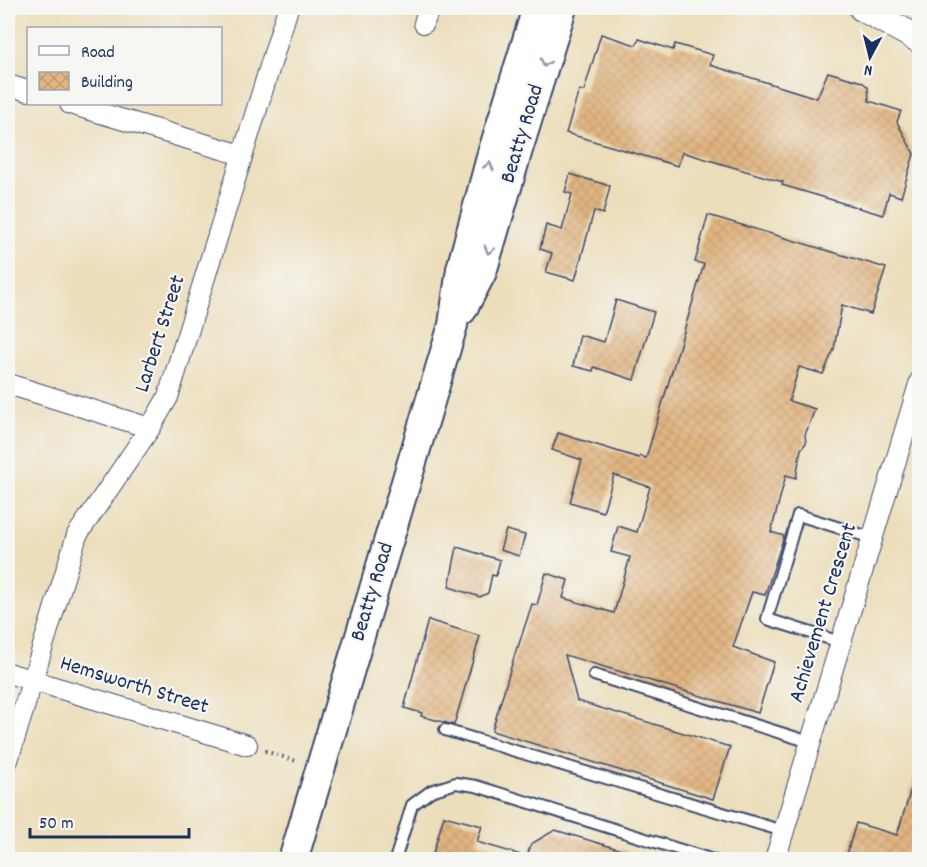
<svg xmlns="http://www.w3.org/2000/svg" width="927" height="867" font-family="Dekko,sans-serif">
	<style>
		.building { fill: url(#building-cross-hatch) }
		.lines { fill: none; stroke-linecap: round; stroke-linejoin: round }
		.service-casing { stroke: #3a496c; stroke-width: 14 }
		.minor-casing { stroke: #3a496c; stroke-width: 22 }
		.tertiary-casing { stroke: #3a496c; stroke-width: 28 }
		.secondary-casing { stroke: #3a496c; stroke-width: 32 }
		.path { stroke: #3a496c; stroke-width: 4; stroke-dasharray: 1.5 4.5; stroke-linecap: butt }
		.service { stroke: #fff; stroke-width: 10 }
		.minor { stroke: #fff; stroke-width: 20 }
		.tertiary { stroke: #fff; stroke-width: 26 }
		.secondary { stroke: #fff; stroke-width: 28 }
		.oneway { stroke: #8d97ae }
		.labels { text-anchor: middle; dominant-baseline: central; stroke-width: 4.5; stroke-linejoin: round; paint-order: stroke }
		.street-label { font-size: 22px; fill: #1b2f5e; stroke: #f6f6f2 }
	</style>
	<defs>
		<pattern id="building-cross-hatch" width="8" height="8" patternUnits="userSpaceOnUse" patternTransform="scale(1.5)"><rect width="8" height="8" fill="#e2b580"/><path d="M0 0l8 8M0 8l8-8" fill="none" stroke="#c19c71"/></pattern>
	</defs>
	<rect width="100%" height="100%" fill="#f6f6f2"/>
	<filter id="ink" filterUnits="userSpaceOnUse"><feTurbulence type="fractalNoise" baseFrequency=".0167" numOctaves="2"/><feDisplacementMap in="SourceGraphic" scale="12" xChannelSelector="R" yChannelSelector="G"/><feConvolveMatrix kernelMatrix="1 2 1 2 8 2 1 2 1" color-interpolation-filters="sRGB"/></filter>
	<filter id="wash" filterUnits="userSpaceOnUse"><feTurbulence type="fractalNoise" baseFrequency=".008" numOctaves="4" result="noise"/><feDisplacementMap in="SourceGraphic" scale="24" xChannelSelector="R" yChannelSelector="G"/><feGaussianBlur stdDeviation="1.35" result="paint"/><feColorMatrix in="noise" values="0 0 0 0 0 0 0 0 0 0 0 0 0 0 0 0 0 1.4 0 .05"/><feComposite in="paint" operator="in"/></filter>
	<g filter="url(#wash)">
		<rect width="100%" height="100%" fill="#ecdebb"/>
		<g id="blocks">
			<g class="building">
				<polygon points="601,34 636,45 639,39 673,50 675,44 713,55 710,65 817,98 828,72 862,82 868,87 869,101 901,111 897,122 914,154 901,197 889,193 883,215 782,185 783,182 682,152 678,166 566,133 579,90 584,91"/>
				<polygon points="570,174 610,186 603,214 594,211 575,280 546,272 552,253 540,249 546,225 562,230 572,194 565,192"/>
				<polygon points="708,215 886,268 871,314 842,305 834,349 823,374 799,367 789,401 815,409 805,435 806,443 801,449 796,478 786,475 771,532 784,536 765,595 752,592 733,647 774,662 758,713 565,655 577,701 730,747 713,799 492,731 517,647 518,647 532,604 537,605 546,573 568,580 563,598 614,613 630,557 611,552 618,526 637,532 650,487 614,475 603,512 570,502 582,460 552,450 558,433 639,458 640,456 646,458 704,264 695,262"/>
				<polygon points="616,300 654,312 634,380 594,367 593,371 573,366 580,335 604,342"/>
				<polygon points="506,530 525,535 519,556 500,550"/>
				<polygon points="457,547 500,560 496,576 492,575 488,593 480,597 449,587"/>
				<polygon points="428,620 480,636 454,725 421,716 422,713 404,708"/>
				<polygon points="915,776 920,777 920,860 845,860 856,823 897,835"/>
				<polygon points="444,816 482,826 477,842 521,855 520,860 431,860"/>
				<polygon points="555,830 638,855 638,860 526,860 531,844"/>
			</g>
		</g>
	</g>
	<g filter="url(#ink)">
		<use href="#blocks" fill-opacity="0" stroke="#3a496c" stroke-width="1.5"/>
		<g class="lines">
			<defs>
				<g id="service">
					<polyline points="840,642 767,619 798,515 872,538"/>
					<polyline points="594,675 810,742"/>
					<polyline points="445,730 783,831"/>
					<polyline points="395,860 412,805 431,791 456,783 476,786 713,860"/>
				</g>
				<g id="minor">
					<polyline points="424,23 429,8"/>
					<polyline points="8,85 28,91"/>
					<polyline points="70,104 242,155"/>
					<polyline points="8,384 150,428"/>
					<polyline points="8,673 247,745"/>
					<polyline points="8,760 77,535 150,428 168,397 288,8"/>
					<polyline points="775,860 920,381"/>
				</g>
				<polyline id="tertiary" points="862,8 920,40"/>
				<g id="secondary">
					<polyline points="462,310 482,272 517,153 562,8"/>
					<polyline points="293,860 453,325 461,269 492,154 537,8"/>
				</g>
			</defs>
			<use href="#service" class="service-casing"/>
			<use href="#minor" class="minor-casing"/>
			<use href="#tertiary" class="tertiary-casing"/>
			<use href="#secondary" class="secondary-casing"/>
			<polyline class="path" points="265,751 296,761"/>
			<use href="#service" class="service"/>
			<use href="#minor" class="minor"/>
			<use href="#tertiary" class="tertiary"/>
			<use href="#secondary" class="secondary"/>
		</g>
		<defs><path id="oneway-chevron" d="M-2-3.5L2.5 0L-2 3.5" fill="none" stroke-width="1.6" stroke-linecap="round" stroke-linejoin="round" transform="scale(1.5)"/></defs>
		<g class="oneway">
			<use href="#oneway-chevron" transform="translate(545 63) rotate(107)"/>
			<use href="#oneway-chevron" transform="translate(489 166) rotate(-75)"/>
			<use href="#oneway-chevron" transform="translate(489 250) rotate(106)"/>
		</g>
	</g>
	<g class="labels">
		<g class="street-label">
			<text transform="translate(523 134) rotate(-73)">Beatty Road</text>
			<text transform="translate(161 334) rotate(-72)">Larbert Street</text>
			<text transform="translate(373 592) rotate(-73)">Beatty Road</text>
			<text transform="translate(824 613) rotate(-73)">Achievement Crescent</text>
			<text transform="translate(134 686) rotate(17)">Hemsworth Street</text>
		</g>
	</g>
	<rect width="927" height="867" fill="none" stroke="#f6f6f2" stroke-width="30"/>
	<rect x="27" y="27" width="195" height="78" fill="#f6f6f2" stroke="#9ea6b7" stroke-width="1.5"/>
	<rect x="39" y="46" width="30" height="9" fill="#ffffff" stroke="#9ea6b7" stroke-width="1.5"/>
	<text x="81" y="57" font-size="18" fill="#1b2f5e">Road</text>
	<rect x="39" y="72" width="30" height="18" fill="url(#building-cross-hatch)" stroke="#9ea6b7" stroke-width="1.5"/>
	<text x="81" y="87" font-size="18" fill="#1b2f5e">Building</text>
	<g transform="translate(870 57) rotate(187)" stroke="#f6f6f2" stroke-width="4.5" paint-order="stroke">
	<path d="M0-4.5L10 22L0 15L-10 22Z" fill="#1b2f5e"/>
	<text y="-9" font-size="16" font-weight="bold" text-anchor="middle" fill="#1b2f5e">N</text>
	</g>
	<path d="M30 828v9h159v-9" fill="none" stroke="#1b2f5e" stroke-width="3"/>
	<text x="39" y="828" font-size="18" fill="#1b2f5e" stroke="#f6f6f2" stroke-width="4.5" paint-order="stroke">50 m</text>
</svg>
